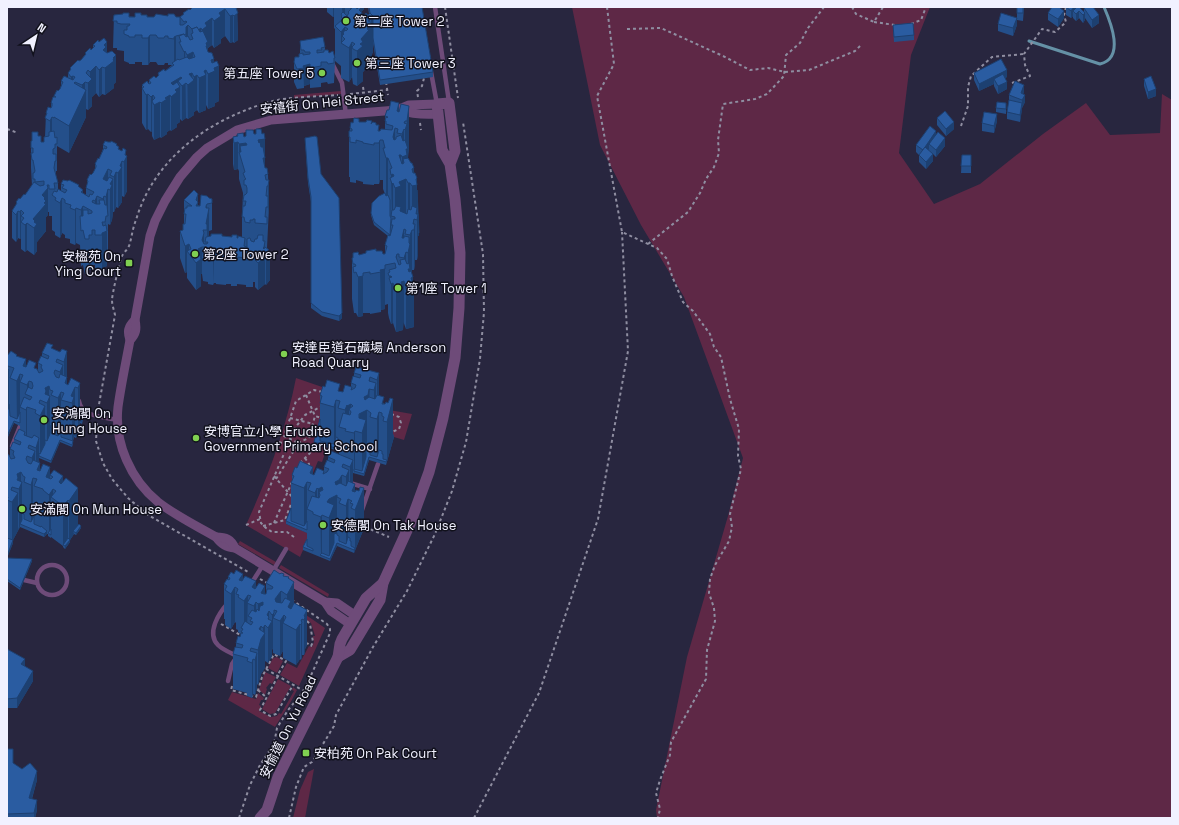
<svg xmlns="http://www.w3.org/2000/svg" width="1179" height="825" font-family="'Space Grotesk','Noto Sans TC',sans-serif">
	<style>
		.green { fill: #5e2846 }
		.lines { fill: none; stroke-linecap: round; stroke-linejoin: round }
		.stream { stroke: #6591a6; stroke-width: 3 }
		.path { stroke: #8f8ea1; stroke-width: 2; stroke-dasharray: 3 3; stroke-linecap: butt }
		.service { stroke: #6e4b79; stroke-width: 4.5 }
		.minor { stroke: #6e4b79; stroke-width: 9 }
		.tertiary { stroke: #6e4b79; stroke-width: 11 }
		.wall { fill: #244f8a }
		.shaded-wall { fill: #1d4071; fill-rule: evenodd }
		.building { fill: #2a5ca1; stroke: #1d4071 }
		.poi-dot { fill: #80d051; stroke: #11111c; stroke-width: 1.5 }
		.labels { text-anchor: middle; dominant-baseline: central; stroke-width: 3; stroke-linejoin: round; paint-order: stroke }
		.poi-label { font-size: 13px; fill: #f1f1ff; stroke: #11111c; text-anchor: start }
		.street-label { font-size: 13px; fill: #f1f1ff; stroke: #11111c }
	</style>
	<rect width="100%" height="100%" fill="#28263f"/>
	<g class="green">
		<polygon points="572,7 930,7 911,55 899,153 934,204 980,184 1043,134 1086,103 1110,135 1160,133 1162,94 1172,100 1172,818 657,818 656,810 687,657 728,516 743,458 684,297 641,225 600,145"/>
		<polygon points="341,91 341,94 294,98 294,95"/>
		<path d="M296,378L389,410L412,414L404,440L377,432L327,448L322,462L318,461L302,499L286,524L310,534L300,557L246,525C268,477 286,429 296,378Z"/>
		<polygon points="240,541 276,562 274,565 238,544"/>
		<polygon points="281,565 329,594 328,597 279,568"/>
		<polygon points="287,602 325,628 299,686 280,675 287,663 297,668 309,646 312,647 314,642 313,636 315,636 311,623 293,610"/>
		<polygon points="277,657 283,661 277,673 268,668 273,658"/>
		<polygon points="265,672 276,677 272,684 270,683 266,688 267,689 265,695 259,690"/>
		<polygon points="278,679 291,686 275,713 270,714 262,709"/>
		<path d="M293,687L297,690C291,703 283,714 275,727L228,700L232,692L256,699L258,693L264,698L263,700H261L259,705L261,706L259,711L271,717L277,716L279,713L281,714L294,691L292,690Z"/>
		<polygon points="314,769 305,818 293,818 300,790 308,772"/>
	</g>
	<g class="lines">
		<path class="stream" d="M1029,41L1100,64C1125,58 1111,23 1104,7"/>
		<g class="path">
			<polyline points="445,7 458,98"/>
			<polyline points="607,7 614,64 597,96 622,232 657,248 667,259 672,276 683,302 693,311 710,334 714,347 721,357 730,399 739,429 738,456 741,469 730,514 732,527 729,541 715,565 710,579 709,593 714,608 715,621 707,650 706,679 671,742 670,755 660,780 656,793 660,809 658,818"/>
			<polyline points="852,7 856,14 874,22 883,7"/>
			<polyline points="874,22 895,25"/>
			<polyline points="911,24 921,20 926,7"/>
			<polyline points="627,29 661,28 723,56 750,70 768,68 785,72 809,70 855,51 861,45"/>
			<polyline points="386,82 388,95"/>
			<polyline points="1012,83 1030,76 1025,65 1024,54 1042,29 1055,32 1066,22 1064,15 1066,7"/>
			<polyline points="363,87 364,93"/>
			<polyline points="350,94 387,90"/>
			<polyline points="418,97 417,91 422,86 424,78"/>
			<polyline points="420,123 421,130"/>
			<polyline points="961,126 968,106 968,87 971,76 992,57 1024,54"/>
			<polyline points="7,129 18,133"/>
			<polyline points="648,244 688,212 700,193 706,179 714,167 719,153 718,140 723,104 755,99 767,94 784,76 786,55 800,43 808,28 824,7"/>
			<polyline points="306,395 315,416"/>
			<path d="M98,410L115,315C114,310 112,305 112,300C112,294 120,261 122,256C125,251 129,248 130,243C132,235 133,227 136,220C154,159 207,121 266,103C288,96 314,97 338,95"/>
			<polyline points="391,414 399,417 401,423 399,429 392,432"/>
			<polyline points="290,418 313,424"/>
			<polyline points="97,423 96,441 103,463 112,479 128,498 148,515 250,573"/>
			<polyline points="279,442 287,445"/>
			<polyline points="305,458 309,464 308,467"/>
			<polyline points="300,463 313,450 284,436 296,401 314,390 323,392"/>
			<polyline points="274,476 293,498"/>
			<polyline points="276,479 298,444 302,441 309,438 315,416 322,418"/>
			<polyline points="274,523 292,482"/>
			<polyline points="246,525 260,519"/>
			<polyline points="263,526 285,520 291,504"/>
			<polyline points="365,527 389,537"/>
			<polyline points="294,537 287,532 272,532 266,528 261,523 259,512 295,428 305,415 322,406"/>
			<polyline points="260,579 269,584"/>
			<polyline points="307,621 310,624 313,642 311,646 307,643"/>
			<polyline points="221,624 242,636"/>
			<polyline points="266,669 309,694"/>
			<polyline points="278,676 260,710 270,716 276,714 293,685"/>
			<polyline points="232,686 231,690 256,697 262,677 274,654 286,661 277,676"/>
			<polyline points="258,690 266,697"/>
			<polyline points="239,818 250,785 260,765 274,744 277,728 288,710 304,691 330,633 330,629 327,624 292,600"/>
			<polyline points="289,818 296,787 304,767 312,762 334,726 336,715 373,647 407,591 435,534 452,491 466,442 480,359 484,312 483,254 463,122"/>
			<polyline points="474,818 539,693 598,519 628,351 622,232"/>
		</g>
		<g class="service">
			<polyline points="435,7 449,102"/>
			<polyline points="332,63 342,83 346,115"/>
			<polyline points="431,72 437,104"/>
			<path d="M79,401C81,417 105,417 118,420"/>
			<polyline points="12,446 20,426"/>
			<polyline points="350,483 370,489"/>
			<polyline points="362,510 378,464"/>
			<circle cx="52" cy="580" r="15"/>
			<polyline points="273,571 286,549"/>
			<polyline points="24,580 37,583"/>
			<polyline points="251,584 263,565"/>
			<path d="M228,603C219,613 206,633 218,645C223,650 231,653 237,656"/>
			<polyline points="228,681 232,664 236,658"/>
		</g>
		<g class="minor">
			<path d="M399,110C412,114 424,115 437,114"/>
			<path d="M135,320C128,327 127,331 130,340C126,362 121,385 118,407C114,443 131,480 158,502C176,516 197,526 216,537C222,545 226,547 235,548L325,602L337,603L356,616"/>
			<path d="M130,340C136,334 137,329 135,320L150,236L155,221L165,201L180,177L197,157L207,148L237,130L271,120L397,110L409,105L437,104"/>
			<path d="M216,537C226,537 231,539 235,548"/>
			<polyline points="325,602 331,611 350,624"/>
		</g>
		<g class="tertiary">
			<polyline points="338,657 350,650 380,600 383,583 410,524 429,472 443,418 455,358 459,308 460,253 455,199 450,164 442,150 437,104 449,103 455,151 450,164"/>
			<polyline points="260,818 267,810 278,777 338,657 340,644 342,639 366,598 383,583"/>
		</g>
	</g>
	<g class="wall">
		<polygon points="191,7 237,7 238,40 234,43 233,42 230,43 225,36 221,39 221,43 214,48 212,45 208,48 208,52 214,62 219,101 215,103 215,106 208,109 206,105 206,110 199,113 197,110 194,112 194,111 194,115 188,119 186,118 182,121 180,119 180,122 177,124 177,127 171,131 170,130 167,132 167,134 161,138 160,137 154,140 152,136 152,131 151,132 148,129 146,130 142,123 142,85 149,84 149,80 156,78 158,76 158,73 165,71 172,65 168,65 168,63 165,63 164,65 158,65 156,62 150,62 148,65 142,65 142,62 135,62 135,64 129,64 129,63 124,61 124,51 117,50 117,48 113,48 114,15 135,17 141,15 180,25 180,17 183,15 183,13 191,9"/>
		<polygon points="327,7 364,7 364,9 361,12 363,16 368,15 369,14 368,7 422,7 433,72 433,77 380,85 373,43 373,52 372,54 372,58 369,62 369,65 363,72 363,81 357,86 353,84 352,77 349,82 341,78 341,66 335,61 334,83 328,84 327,82 321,83 321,87 310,88 310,84 304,86 304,88 297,89 294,82 294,62 299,57 300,54 300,41 325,47 325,50 329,53 335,58 335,29 334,28 334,17 333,17 327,12"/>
		<polygon points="1017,7 1024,7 1023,21 1017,20"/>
		<polygon points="1066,7 1084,11 1084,8 1099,23 1092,28 1085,18 1085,20 1083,23 1079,18 1076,21 1073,18 1073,16 1071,18 1066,15"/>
		<polygon points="1048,13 1064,18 1058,27 1048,20"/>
		<polygon points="998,24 1017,25 1013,36 998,31"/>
		<polygon points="893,25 914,35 914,40 894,42"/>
		<polygon points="93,45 107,53 116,82 114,84 114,88 105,95 102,94 99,97 96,93 92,97 92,106 88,110 86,109 86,117 69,153 57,146 57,171 56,171 56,177 58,183 58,190 61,191 61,184 79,187 83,193 86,195 86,188 87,185 87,180 95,171 95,164 99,159 103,149 103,145 117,146 119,150 126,156 127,191 124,197 122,196 122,202 118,208 116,207 114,212 113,212 112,220 110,225 108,224 108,251 107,251 107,266 102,268 102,270 95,270 95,265 92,265 92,270 89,270 89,274 85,274 83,265 81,266 80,245 76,243 75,245 70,243 70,239 65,238 65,235 62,233 60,238 55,235 55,232 52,230 52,216 49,216 49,212 48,212 48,215 46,217 46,231 37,242 37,251 34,255 27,250 25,252 21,249 21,238 20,239 18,238 16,242 12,238 12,211 16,205 16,202 25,195 32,186 31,168 31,141 32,141 38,136 41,142 44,142 45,137 46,113 51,108 51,103 54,96 60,89 61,86 61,81 68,78 68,73 70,71 70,68 81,60 85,55 85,53 91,50 93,48"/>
		<polygon points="974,73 1007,77 1005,78 1007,89 998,94 994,86 994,84 979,91 974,80"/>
		<polygon points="1144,79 1156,96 1148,99 1144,86"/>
		<polygon points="1024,92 1023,94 1025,102 1022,108 1020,122 1007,119 1007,112 1009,102 1009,95"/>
		<polygon points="409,106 409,146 408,158 414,173 417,190 419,236 418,236 418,254 417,260 415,260 415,264 414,270 412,270 411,272 413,284 414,327 406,329 403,321 403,330 396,332 393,323 391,324 389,318 388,313 388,304 385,305 385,309 381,310 381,312 370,314 370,313 363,313 363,316 358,317 356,313 354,313 352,299 352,258 359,255 376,251 383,254 385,254 385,245 388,236 374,225 371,215 371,213 385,194 383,189 383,180 380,180 379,184 374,184 374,185 363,184 363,182 356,180 356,183 350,182 350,177 349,177 349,137 350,128 353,123 359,122 376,125 379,131 380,131 385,129 385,116 399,112"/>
		<polygon points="996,108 1006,108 1006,114 996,112"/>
		<polygon points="937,118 954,129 946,136 937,125"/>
		<polygon points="997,121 994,133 982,131 982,123"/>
		<polygon points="237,134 244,137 254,134 265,166 265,168 268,174 269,207 267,248 269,252 270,280 266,285 265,284 258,290 255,287 255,282 253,282 253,287 246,287 246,285 237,284 237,286 231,286 231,284 226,284 226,285 216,284 216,283 214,283 213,285 208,284 208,282 203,281 202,274 201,274 201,286 196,290 187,278 187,272 185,273 180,258 180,231 183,230 184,224 184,200 200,206 209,198 212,199 212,230 209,231 208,236 222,236 237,238 242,237 242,217 243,193 239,179 239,171 238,169 234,170 233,164 233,137 237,136"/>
		<polygon points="936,135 945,146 936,157 933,154 933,161 926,169 919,162 919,155 916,152 916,145"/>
		<polygon points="305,138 321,174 342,318 339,321 322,316 311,308 311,202 308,183"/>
		<polygon points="962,155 971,155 971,173 961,173"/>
		<polygon points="7,348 8,354 17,356 26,367 36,369 38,371 38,363 42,356 42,353 53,349 60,352 62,349 67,376 67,384 80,383 80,416 83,420 82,424 80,423 79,427 79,429 76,438 74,437 73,441 73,444 72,447 60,442 51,463 39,458 40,471 50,478 50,479 50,475 63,482 78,525 81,528 76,535 74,534 70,540 70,542 65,549 63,547 63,546 51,537 51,538 48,536 48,534 47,534 44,537 20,527 13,540 13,543 7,558 32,561 20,590 7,581 7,449 8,455 10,457 10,449 14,443 14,439 20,430 20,426 14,423 7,439"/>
		<polygon points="354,373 379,373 379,395 384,404 394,437 386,465 369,460 364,476 353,473 353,483 355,492 365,526 354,553 337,546 330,561 303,550 303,547 307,539 307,533 286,524 286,521 291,508 291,483 292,481 292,475 314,475 324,471 324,467 328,461 328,457 339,454 339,451 314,444 314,442 320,419 320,395 340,392 343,392 351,387 351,383 354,377"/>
		<polygon points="284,576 289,579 294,603 307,610 307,645 305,649 305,652 304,655 302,655 302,657 301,660 300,659 296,665 283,658 283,651 280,656 273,653 273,648 272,650 272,656 268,663 265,661 265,668 261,674 258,685 257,684 257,688 255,695 253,694 252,698 247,696 247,693 233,689 233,654 236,647 236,643 240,637 241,634 238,632 238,630 236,629 236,623 235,622 231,629 225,625 225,619 224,619 224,584 228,580 228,577 243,580 265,594 266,594 266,583"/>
		<polygon points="7,649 33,681 17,708 7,708"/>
		<polygon points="7,749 13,763 37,780 32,799 37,810 35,818 7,818"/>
	</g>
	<g class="shaded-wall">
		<polygon points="235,7 237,7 238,40 234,43 234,16"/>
		<rect x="333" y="7" width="1" height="10"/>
		<polygon points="342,7 345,7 345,45 345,39 344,34 343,33 343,37 342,36 342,43 341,43 341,66 341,32 343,19"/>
		<polygon points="350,7 364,7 364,9 361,12 368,21 370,19 370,26 371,25 371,20 373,17 373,52 372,54 372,58 369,62 369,65 363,72 363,81 357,86 357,51 360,48 350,37"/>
		<polygon points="1074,7 1080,7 1073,11 1073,16 1071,18 1071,11"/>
		<polygon points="225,9 225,36 221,39 221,43 214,48 214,21 219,13"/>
		<polygon points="1064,11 1064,18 1058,27 1058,19"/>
		<polygon points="1079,11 1079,18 1076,21 1076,14"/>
		<polygon points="1085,13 1085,20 1083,23 1083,15"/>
		<polygon points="233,15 233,42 230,43 230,16"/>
		<polygon points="1099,15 1099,23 1092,28 1092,20"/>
		<polygon points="212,18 212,45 208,48 208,74 211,60 214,59 214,68 219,66 219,101 215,103 215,106 208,109 208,74 206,70 206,110 199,113 199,78 202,57 202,30 205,23"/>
		<polygon points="1017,18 1017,25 1013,36 1013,28"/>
		<polygon points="188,25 188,52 186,52 186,27"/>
		<polygon points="201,28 201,55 195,57 194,32"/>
		<polygon points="150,35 150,62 148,65 148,38"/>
		<polygon points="176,36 176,63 174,64 174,37"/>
		<polygon points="107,42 107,66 116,55 116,82 114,84 114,88 105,95 105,68 103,50 104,45"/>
		<polygon points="352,42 352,77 349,82 349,48"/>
		<polygon points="185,51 186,118 182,121 182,86 184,85 184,52"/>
		<polygon points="193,52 192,81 194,80 194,115 188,119 187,55"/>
		<polygon points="310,64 310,84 304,86 303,66"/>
		<polygon points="96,66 96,93 92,97 92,106 88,110 88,83 90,82 90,72"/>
		<polygon points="102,67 102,94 99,97 99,70"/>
		<polygon points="1007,70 1007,77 996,83 994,79 994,84 979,91 979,84"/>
		<polygon points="197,75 197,110 194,112 194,77"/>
		<polygon points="73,76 73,103 71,104 71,77"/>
		<polygon points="181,77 181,85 178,81 178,88 180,87 180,122 177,124 177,127 171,131 171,83"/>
		<polygon points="85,82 85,92 86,90 86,117 69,153 69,126 82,97 82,85"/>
		<polygon points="1007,82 1007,89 998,94 998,86"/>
		<polygon points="1024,85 1024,92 1021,100 1021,93"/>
		<polygon points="1156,89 1156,96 1148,99 1148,92"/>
		<polygon points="148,94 148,129 146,130 146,95"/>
		<polygon points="153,95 153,104 152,101 152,131 151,132 151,97"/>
		<polygon points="170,95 170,130 167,132 167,134 161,138 161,103 165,98"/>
		<polygon points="1025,95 1025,102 1022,108 1022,100"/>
		<polygon points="160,102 160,137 154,140 154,105"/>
		<polygon points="399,103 399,133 397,111"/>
		<polygon points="1022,103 1022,110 1020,122 1020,115"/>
		<path d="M409,106V146L408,155V183H410V223L408,224V183L406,179V219L401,222L395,228V188L399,155H401V181H402V134L404,129V156H405V130L407,124V149V121ZM403,159L404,163L403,171Z"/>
		<polygon points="997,114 997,121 994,133 994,126"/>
		<polygon points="52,117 52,144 50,148 50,121"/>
		<polygon points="954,122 954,129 946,136 946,129"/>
		<polygon points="395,128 395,168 393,137"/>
		<polygon points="936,131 936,138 929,144 929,149 923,157 923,150"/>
		<polygon points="945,138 945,146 936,157 936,150"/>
		<polygon points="265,139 265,166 258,140"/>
		<polygon points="380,140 380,180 379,184 379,143"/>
		<polygon points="238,142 238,169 234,170 234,143"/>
		<polygon points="246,143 246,170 239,152 239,171 239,144"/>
		<polygon points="117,144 116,207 114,212 114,177 116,145"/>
		<polygon points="119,147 119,171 120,166 122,161 122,202 118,208 118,149"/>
		<polygon points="126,150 126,157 127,156 127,191 124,197 124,162"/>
		<polygon points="933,154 933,161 926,169 926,162"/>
		<polygon points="386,158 388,158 388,198 386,199"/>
		<polygon points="414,168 414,185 416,179 417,178 417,218 418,214 419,236 418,236 418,254 417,260 417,220 414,219 414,229 415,224 415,264 414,270 414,230 412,226 412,169"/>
		<polygon points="108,169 108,216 106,216 106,232 107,231 107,266 102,268 102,233 105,232 106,218 106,197 104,196 104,222 103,199 103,179"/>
		<polygon points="393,174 393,216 392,216 391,175"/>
		<polygon points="113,179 113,214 112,220 110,225 110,184"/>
		<polygon points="269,180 269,207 268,213 268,186"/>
		<polygon points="48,188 48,215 46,217 46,231 37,242 37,251 34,255 34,228 33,219 42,195"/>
		<polygon points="83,190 83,207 83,206 83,231 81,228 81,192"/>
		<polygon points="198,194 198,229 196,200"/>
		<polygon points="97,196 97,231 95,230 95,201"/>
		<polygon points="62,198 62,233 60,238 60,203"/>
		<polygon points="207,204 207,216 209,208 209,235 207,242 207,230 206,230 206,208"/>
		<polygon points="76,208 76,243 75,245 75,210"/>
		<polygon points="21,210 21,238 20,239 20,212"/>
		<polygon points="18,211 18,238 16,242 16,215"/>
		<polygon points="27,223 27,250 25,252 25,225"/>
		<polygon points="404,229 404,258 402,238"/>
		<polygon points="412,230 412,270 410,274 411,278 413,277 413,287 414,287 414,327 406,329 406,289 404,282 404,258 406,252 406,289 408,288 408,253 409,237 409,248 410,235"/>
		<polygon points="204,233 204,247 202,247 202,274 201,274 201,286 196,290 196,263 198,249"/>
		<polygon points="265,241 265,284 258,290 258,263"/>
		<polygon points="189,244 189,253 187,251 187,272 185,273 185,246"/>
		<polygon points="269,250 269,254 270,253 270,280 266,285 266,258 268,251"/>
		<polygon points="397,254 397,291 401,282 404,281 404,321 403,330 396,332 396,257"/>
		<polygon points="214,256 213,285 213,258"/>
		<polygon points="385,269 385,309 381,310 380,270"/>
		<polygon points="363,276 363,316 358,317 358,277"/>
		<polygon points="389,276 391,276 393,283 393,323 391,324 391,284"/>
		<polygon points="342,313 342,318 339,321 339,316"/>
		<polygon points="8,348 8,371 9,370 9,410 7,413 7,350"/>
		<polygon points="67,351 67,378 67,377 67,401 64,393 64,362"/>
		<polygon points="17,355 17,381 20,374 20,414 17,421 16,356"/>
		<polygon points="26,359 26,385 23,366"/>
		<polygon points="63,365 63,392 61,392 61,432 58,438 58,398 60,395 60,372"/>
		<polygon points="379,373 379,413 377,420 377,380"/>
		<polygon points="370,377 369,411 367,410 367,450 366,460 362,473 362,433 359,418 364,397"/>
		<polygon points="29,381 29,396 27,395 27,385"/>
		<polygon points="80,383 80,423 78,429 78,388"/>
		<polygon points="376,383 376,419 374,418 374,390"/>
		<polygon points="49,386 49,398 50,396 50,436 47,443 47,403 45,402 45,388"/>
		<polygon points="75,387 75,427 74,429 74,437 72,443 72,403 71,396"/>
		<polygon points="352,387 352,404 351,404 351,432 351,412 349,409 349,432 347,431 347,406"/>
		<polygon points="393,399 393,437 394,434 394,437 386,465 387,460 387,422"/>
		<polygon points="336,400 336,440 334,447 334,407"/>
		<polygon points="347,405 347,431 345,429 345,410"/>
		<polygon points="45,406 45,446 40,456 40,416"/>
		<polygon points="27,407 27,447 26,450 26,410"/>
		<polygon points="379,412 379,452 377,459 377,419"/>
		<polygon points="14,421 14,423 7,439 7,436"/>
		<polygon points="79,427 79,429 76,438 76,436"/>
		<polygon points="355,431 355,471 354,473 354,433"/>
		<polygon points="39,438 39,464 40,463 40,485 36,479 36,448"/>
		<polygon points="60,440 60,442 51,463 51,461"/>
		<polygon points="35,451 35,478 33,478 33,518 31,525 31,485 32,482 32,458"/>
		<polygon points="369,457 369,460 364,476 364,474"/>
		<polygon points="353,460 353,489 355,484 355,501 353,504 352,501 350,500 350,467"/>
		<polygon points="50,467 50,493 53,489 53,498 51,497 51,532 49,534 49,495 46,477"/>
		<polygon points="313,467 313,492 310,473"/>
		<polygon points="349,470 348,540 346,546 346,477"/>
		<polygon points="324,471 324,511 327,510 327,502 329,499 335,496 335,482 339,480 342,475 342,504 341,504 341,499 337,497 337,495 337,536 334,537 334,545 329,558 329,518 327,517 327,513 323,514 323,474"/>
		<polygon points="21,472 21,484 22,482 22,523 20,524 20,527 13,540 13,543 7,558 7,556 12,542 12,502 18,493 18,530 19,527 19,489 17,474"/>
		<polygon points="63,476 63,506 59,482"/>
		<polygon points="307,482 307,523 304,529 304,488"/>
		<polygon points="322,487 322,555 321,555 320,495 319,492 319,516 318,516 318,489"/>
		<polygon points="78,488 78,528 73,531 74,534 70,540 70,542 65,549 65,546 69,541 69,501"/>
		<polygon points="317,488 317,515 315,515 315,493"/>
		<polygon points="364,488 364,528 354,553 354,550 355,548 355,510"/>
		<polygon points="68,500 68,540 63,545 63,506"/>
		<polygon points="81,526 81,528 76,535 76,533"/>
		<polygon points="47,531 47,534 44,537 44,534"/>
		<polygon points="337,543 337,546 330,561 330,559"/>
		<polygon points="32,559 32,561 20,590 20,588"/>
		<polygon points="243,574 243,600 239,580"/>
		<polygon points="289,577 289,592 294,582 294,617 287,625 287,595 288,578"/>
		<polygon points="256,581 256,637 254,641 254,606 252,587"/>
		<polygon points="265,586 265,621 263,602 263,628 262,627 261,628 261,626 261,639 263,636 263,628 265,625 265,634 265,633 265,668 261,674 258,685 258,604 261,593"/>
		<polygon points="235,587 235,622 231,629 231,594"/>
		<polygon points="281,591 281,620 284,615 284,623 283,623 283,651 280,656 280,621 277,611 275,599"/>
		<polygon points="248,595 247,631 244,636 244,601"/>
		<polygon points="307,610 307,645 305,649 305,652 304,655 304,616"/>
		<polygon points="269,611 269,625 272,622 272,615 274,613 274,618 273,618 273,648 272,650 272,656 268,663 268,628 267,615"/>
		<polygon points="302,619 302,657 301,660 301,621"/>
		<polygon points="300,624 300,659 296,665 296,630"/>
		<polygon points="257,653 257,688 255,695 255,660"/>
		<polygon points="25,659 25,668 21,664"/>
		<polygon points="253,659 253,694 252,698 252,663"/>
		<polygon points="33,671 33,681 17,708 17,698"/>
		<polygon points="37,771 37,780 29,808 29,798"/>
		<polygon points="37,800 37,810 35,818 34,818 34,813"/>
	</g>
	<g class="building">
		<polygon points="191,7 237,7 236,8 238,13 234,16 233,15 230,16 225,9 219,13 221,16 214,21 212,18 205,23 207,26 202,30 201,28 198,30 197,27 192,29 188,25 186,27 186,34 184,35 184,34 176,36 174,37 174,39 168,38 168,36 165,36 164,38 158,38 156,35 150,35 148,38 142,38 142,35 135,35 135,37 129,37 129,36 124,34 124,30 127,30 127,26 129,26 130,24 121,24 117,23 117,21 113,21 114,15 123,14 123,13 129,13 129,17 135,17 135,13 141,13 141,15 147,15 147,17 154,17 156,14 168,16 168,14 174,14 176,17 180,17 180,25 183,25 187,22 186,21 184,22 180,17 184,14 183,13 189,9 190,10 192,8"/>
		<polygon points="353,7 356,7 357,9 359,7 361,7 361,8 359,10 363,14 363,16 366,13 368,15 370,13 373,16 373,17 371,20 370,19 368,21 372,23 367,29 369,30 361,39 363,42 360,44 363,46 357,51 353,49 352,47 355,44 352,42 349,48 341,43 345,39 342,36 344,34 343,33 345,30 346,31 348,29 345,27 341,32 335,26 343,19 341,17 342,16 341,14 343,12 347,16 349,13 348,12"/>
		<polygon points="369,7 422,7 433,72 380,80 373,38 373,16 370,13"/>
		<rect x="1017" y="7" width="6" height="6"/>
		<polygon points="1052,7 1059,7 1064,11 1058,19 1048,13"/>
		<polygon points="1066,7 1074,7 1071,11"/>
		<polygon points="1077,7 1079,7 1085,13 1083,15 1079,11 1076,14 1073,11"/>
		<polygon points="1086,7 1093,7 1099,15 1092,20 1084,8"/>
		<polygon points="1001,13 1017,18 1013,28 998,24"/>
		<polygon points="913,23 914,35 894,37 893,25"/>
		<polygon points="197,27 200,32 203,31 208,42 206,43 207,46 206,46 208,52 212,53 214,59 211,60 212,63 217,61 219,66 214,68 215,71 208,74 206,70 204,71 206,75 199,78 197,75 194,77 192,73 189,74 194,80 188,85 186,83 182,86 178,81 182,78 181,77 171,83 173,85 177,82 180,87 175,90 177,92 171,97 170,95 165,98 167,99 161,103 160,102 154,105 152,101 155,98 153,95 151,97 148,94 146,95 142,88 144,87 142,85 147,81 149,84 151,83 149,80 154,76 156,78 159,75 158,73 164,69 165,71 174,65 172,63 178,59 179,60 187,57 189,59 195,57 193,52 187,55 185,51 184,52 179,42 181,42 179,36 184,34 186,37 188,36 190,40 193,39 191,34 193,33 192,29"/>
		<polygon points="323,37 325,47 321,48 322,50 317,50 317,53 324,52 324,50 328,50 329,53 333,51 335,58 334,58 334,63 328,64 327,62 321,62 321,66 310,68 310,64 303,66 304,68 297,69 294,62 295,57 299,57 299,54 303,53 303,55 310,54 310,52 305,52 304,50 301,50 300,41"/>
		<polygon points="104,38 107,42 104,45 106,47 103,50 107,53 112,51 116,55 113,58 114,58 113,60 114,61 105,68 102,67 99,70 96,66 90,72 88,70 86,73 92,79 88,83 85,82 82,85 75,82 74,83 86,90 69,126 54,117 54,118 52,117 50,121 45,118 47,113 46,113 48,107 51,108 52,106 52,103 51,103 53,97 56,97 54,96 57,90 58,91 60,89 62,84 63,82 61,81 64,76 73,80 75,77 73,76 71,77 68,73 71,69 70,68 78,60 79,61 81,60 86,54 85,53 90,48 91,50 95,46 93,45 98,40 99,42"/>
		<polygon points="1001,59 1007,70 979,84 974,73"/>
		<polygon points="1003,74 1007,82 998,86 994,79"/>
		<polygon points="1151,76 1156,89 1148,92 1144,79"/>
		<polygon points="1015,81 1024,85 1021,93 1025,95 1022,100 1009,95"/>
		<polygon points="1009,100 1022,103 1020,115 1007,112"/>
		<polygon points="391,101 399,103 397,111 399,112 401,104 409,106 407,121 405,121 404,123 407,124 405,130 404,129 402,134 397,133 398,129 395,128 393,137 394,140 396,139 396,137 401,135 403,141 405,140 408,149 406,149 407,155 402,157 401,155 399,155 402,164 404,163 403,159 408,158 411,163 412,163 414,168 412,169 413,173 415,173 417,178 416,179 417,185 412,186 410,183 408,183 406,179 399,182 401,186 395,188 393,183 392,184 390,178 394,176 393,174 391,175 390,169 392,168 388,158 386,158 383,148 385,148 383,140 380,140 379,143 374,143 374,145 363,143 363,142 356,140 356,143 350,142 350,137 349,137 349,131 352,131 352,129 350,128 351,122 353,123 354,118 359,119 359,122 366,122 367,120 372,121 371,124 373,122 376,123 376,125 379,125 378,131 380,131 381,129 392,130 393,126 386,124 386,121 385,121 386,117 387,118 388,117 385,116 387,110 389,110"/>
		<polygon points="997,102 1006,103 1006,109 996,108"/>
		<polygon points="945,111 954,122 946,129 937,118"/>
		<polygon points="984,112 997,114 994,126 982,123"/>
		<polygon points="930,126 936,131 923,150 916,145"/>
		<polygon points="256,129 261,129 262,134 264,133 265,139 258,140 259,143 260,142 261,147 263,147 265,158 263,158 265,168 267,168 268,174 265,175 266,180 269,180 268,186 267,186 266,196 268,196 268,207 266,207 265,217 267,217 267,224 255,223 255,219 253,219 253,220 250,220 250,223 245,222 244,217 242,217 243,206 245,206 246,201 243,201 244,195 245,195 247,193 247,188 246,185 244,185 244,180 246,179 245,178 243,173 245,172 239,152 241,152 240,146 247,145 246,143 239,144 238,142 234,143 233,137 238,136 237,134 243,133 244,137 246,136 246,130 253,130 254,134 256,134"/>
		<polygon points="54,131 55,138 57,137 57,144 55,144 55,148 53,149 53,154 56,154 56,161 55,161 54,168 58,183 54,183 55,189 49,189 49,185 47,185 48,188 42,195 45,198 44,199 46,201 44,203 46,204 33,219 35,221 34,222 37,224 34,228 27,223 25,225 21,222 24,218 21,216 24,213 21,210 20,212 18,211 16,215 12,211 17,203 16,202 19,198 20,199 24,194 25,195 34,182 40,186 44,185 44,181 35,182 35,179 33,179 33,173 34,173 35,171 33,160 32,160 31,153 33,153 33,148 31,148 31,141 32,141 32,132 38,132 38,136 41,136 41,142 44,142 44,137 49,136 49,132"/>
		<polygon points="938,132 945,138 936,150 929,144"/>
		<polygon points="315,136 317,137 321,174 339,198 342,313 339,316 322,312 311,303 311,197 308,178 305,138"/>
		<polygon points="105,141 108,142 111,142 111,141 117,144 116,145 119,147 118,149 122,151 123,148 126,150 125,155 127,156 124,162 122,161 120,166 122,167 118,173 116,172 114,177 110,175 112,171 108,169 103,179 107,181 109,177 113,179 110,184 112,185 110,190 108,189 106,197 104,196 103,199 97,196 95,201 93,200 92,202 96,204 100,204 99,200 104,200 105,205 107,205 108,216 106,216 105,222 102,222 103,226 106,225 107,231 102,233 102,235 95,235 95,230 92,230 92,235 89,235 89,239 85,239 83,230 81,231 80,216 83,216 83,210 88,210 88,214 92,213 92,211 83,206 81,210 76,208 75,210 70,208 71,205 65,203 65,200 62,198 60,203 55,200 56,198 52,195 54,191 57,192 58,189 65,193 67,190 62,188 64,185 61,184 63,180 68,181 69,180 79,185 78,186 83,190 81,192 89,197 90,194 92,195 94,192 86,188 88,181 87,180 90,174 91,175 93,173 96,167 96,165 95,164 98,158 99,159 104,148 106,149 107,147 103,145"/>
		<polygon points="925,147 933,154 926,162 919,155"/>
		<polygon points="962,155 971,155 971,166 961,166"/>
		<polygon points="194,190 198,194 196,200 198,202 196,206 200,206 201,195 207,196 209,198 212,199 212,203 207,204 206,206 206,208 209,208 206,224 207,224 207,230 203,230 204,233 202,240 204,244 207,244 208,242 205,242 206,237 211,236 211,234 222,234 222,236 232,237 232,235 237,235 237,238 238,238 238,236 245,238 244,246 247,247 247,239 249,238 250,238 251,241 254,242 255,239 257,239 258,235 263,235 263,241 265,241 264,247 263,248 264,249 265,247 269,250 268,251 270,253 266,258 265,257 258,263 255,260 257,256 253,255 253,260 246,260 247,258 237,257 237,259 231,259 231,257 226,257 226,258 216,257 216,256 214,256 213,258 208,257 208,255 203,254 203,249 205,249 206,247 202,247 198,249 201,259 196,263 187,251 191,249 189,244 185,246 180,231 183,230 183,224 185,224 186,214 184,214 185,208 187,208 187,206 192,206 184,200"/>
		<polygon points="417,190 419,233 418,234 418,214 417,214"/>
		<polygon points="385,193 386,196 388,195 390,200 390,216 391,218 390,235 374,222 371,213 372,203 379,196"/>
		<polygon points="396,206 401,207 400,211 407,214 408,209 411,210 412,206 417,208 416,214 418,214 417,220 414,219 413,224 415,224 414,230 412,230 410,235 405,234 406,230 404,229 402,238 404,238 404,236 409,237 409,243 410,244 408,253 406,252 404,258 399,257 399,254 397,254 396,257 399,265 401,264 400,260 405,259 407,264 409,263 410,269 408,269 409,272 411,271 413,277 411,278 414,287 406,289 404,281 401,282 403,290 396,292 393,283 391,284 389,278 392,277 391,276 389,276 388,273 390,272 389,270 396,268 395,263 385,265 385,269 380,270 381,272 370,274 370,272 363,273 363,276 358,277 356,272 354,273 353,267 356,266 355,264 353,264 352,258 353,258 353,253 358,252 359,255 366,253 366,251 376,249 376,251 382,251 383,254 385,254 387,246 385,245 388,235 390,236 393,225 391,225 392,219 395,219 395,217 391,216 392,210 394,210"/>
		<polygon points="47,343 53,345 51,348 60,352 62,349 67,351 64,362 57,359 56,362 63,365 60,372 55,370 54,373 56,377 59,378 60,374 67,377 65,383 68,385 71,378 80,383 78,388 75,387 71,396 74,397 72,403 61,400 64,393 61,392 58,398 51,395 53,391 50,390 49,386 45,388 46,391 45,394 50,396 47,403 40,400 39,403 45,406 40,416 35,413 36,410 27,407 26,410 20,407 24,397 30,400 32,397 25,394 28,387 32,389 33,386 32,382 29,381 27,385 20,382 23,375 20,374 17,381 10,378 14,368 8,366 7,368 7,356 11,351 17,355 16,356 26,359 23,366 26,367 29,360 36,363 34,368 37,369 39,373 43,371 41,367 42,365 38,363 41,356 48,359 49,356 42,353"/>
		<polygon points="356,367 379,373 377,380 370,377 369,381 376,383 374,390 369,389 368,395 364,397 365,400 369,397 375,399 377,395 384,397 382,404 385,404 386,402 388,403 390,398 393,399 387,422 383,421 384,417 382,416 382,413 379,412 377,419 370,417 371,413 367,410 359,414 359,418 366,420 362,433 355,431 354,433 345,431 346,429 339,427 343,413 350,415 351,412 349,409 353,406 351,404 347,406 347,405 345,410 338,408 340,401 336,400 334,407 320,403 322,396 320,395 323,386 325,387 327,380 340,384 338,391 343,392 345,385 352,387 351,390 355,388 356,385 351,383 353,376 360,378 361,375 354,373"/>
		<polygon points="7,368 9,370 7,373"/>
		<polygon points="9,404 10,416 17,419 20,412 20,423 14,421 7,436 7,411 9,408"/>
		<polygon points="80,416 83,418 82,421 80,421"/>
		<polygon points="320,419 320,441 334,444 336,437 338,438 338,446 339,446 339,449 314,442"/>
		<polygon points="50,425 50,427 51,428 51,433 58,436 61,429 61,437 73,441 72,445 60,440 51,461 39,456 39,453 40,454 45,444 45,440 47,441 50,434"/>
		<polygon points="75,425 79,427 76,436 74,435 74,427"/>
		<polygon points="19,429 25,432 24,435 32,438 34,435 39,438 36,448 29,445 28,448 35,451 32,458 27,456 26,459 28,463 31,464 33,460 40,463 37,470 40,471 43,464 50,467 46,477 51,479 53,477 50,475 54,470 63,476 59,482 61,484 66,478 78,488 69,501 68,500 63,506 51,497 56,491 53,489 49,495 43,490 43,489 34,486 37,479 33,478 31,485 24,482 25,477 23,476 21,472 17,474 18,478 17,480 22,482 19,489 12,487 11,490 18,493 12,502 7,500 8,497 7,496 7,454 9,455 11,459 15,458 13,454 14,451 10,449 13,442 20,445 21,442 14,439"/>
		<polygon points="367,448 370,450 370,455 377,457 379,450 382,451 382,454 383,454 383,459 387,460 386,462 369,457 364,474 354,471 354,469 362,471 366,457 366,449"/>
		<polygon points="331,451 353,460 350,467 343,464 342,467 349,470 346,477 342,475 339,480 335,482 336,485 340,483 346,486 348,481 355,484 352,491 355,492 356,490 359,491 360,487 364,488 355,510 351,508 353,504 350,503 352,501 348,499 346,506 339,503 341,499 337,497 337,495 329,499 327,502 334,505 329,518 322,515 321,517 313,514 313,512 307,509 312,496 319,498 320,495 319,492 323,490 322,487 318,489 317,488 315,493 308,490 311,483 307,482 304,488 291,483 294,476 292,475 295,467 297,468 300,461 313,467 310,473 314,475 317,468 324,471 323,474 327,472 329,469 324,467 327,460 334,463 335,460 328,457"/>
		<polygon points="291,508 291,521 304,526 307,521 307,530 286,521"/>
		<polygon points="22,512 23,514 24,514 24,519 31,522 34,516 34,524 41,527 41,526 47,531 44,534 20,524 22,520"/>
		<polygon points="79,524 81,526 76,533 73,531"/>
		<polygon points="51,529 51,535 48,533"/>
		<polygon points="337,533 337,535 339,536 339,541 346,544 348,537 350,538 350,541 351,541 351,546 355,548 354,550 337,543 330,559 320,555 322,553 329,556 334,543 334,534"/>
		<polygon points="7,538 13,540 7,556"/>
		<polygon points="68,538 70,540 65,546 63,545"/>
		<polygon points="307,539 307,546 313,549 313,551 303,547"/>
		<polygon points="7,558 32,559 20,588 7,579"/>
		<polygon points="236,570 243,574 239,580 242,581 245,576 256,581 252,587 255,589 259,583 265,586 261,593 264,594 266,594 267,589 272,589 273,587 266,583 274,570 280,574 281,573 284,574 283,576 289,577 288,578 294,582 287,595 281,591 275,599 276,602 282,603 285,598 291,601 288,607 291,609 294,603 307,610 304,616 305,617 304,620 302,619 301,621 302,622 301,625 300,624 296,630 283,623 286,617 284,615 280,621 273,618 277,611 274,610 274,613 272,615 269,611 267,615 269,617 268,619 272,621 268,628 265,625 263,628 261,626 259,629 265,633 261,639 258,650 251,648 250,651 257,653 255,660 253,659 252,663 247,661 248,658 233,654 235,647 242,648 243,645 236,643 238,636 240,637 241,633 243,633 241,632 243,629 241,628 245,621 251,625 253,622 250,621 252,618 248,616 252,610 256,612 257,609 259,611 260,606 263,605 263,602 258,604 256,602 254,606 247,603 251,596 248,595 244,601 238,597 239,595 236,594 238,589 235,587 231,594 225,590 227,586 224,584 227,579 229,580 230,578 228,577 231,572 234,574"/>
		<polygon points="7,649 25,659 21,664 33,671 17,698 7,699"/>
		<polygon points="7,749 13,749 13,763 22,769 30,763 37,771 29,798 37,800 34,813 7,814"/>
	</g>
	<g class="poi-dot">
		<circle cx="346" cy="21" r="4"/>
		<circle cx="357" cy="63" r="4"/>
		<circle cx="322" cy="73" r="4"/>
		<circle cx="195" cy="254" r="4"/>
		<rect x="125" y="259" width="8" height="8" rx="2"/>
		<circle cx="398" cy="288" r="4"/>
		<circle cx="284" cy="354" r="4"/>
		<circle cx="44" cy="420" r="4"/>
		<circle cx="196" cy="438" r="4"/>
		<circle cx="22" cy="509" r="4"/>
		<circle cx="323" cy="525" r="4"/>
		<rect x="302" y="749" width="8" height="8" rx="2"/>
	</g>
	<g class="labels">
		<g class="poi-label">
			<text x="354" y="21">第二座 Tower 2</text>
			<text x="365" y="63">第三座 Tower 3</text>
			<text x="314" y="73" text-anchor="end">第五座 Tower 5</text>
			<text x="203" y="254">第2座 Tower 2</text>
			<text x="121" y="256" text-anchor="end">安楹苑 On<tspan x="121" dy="15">Ying Court</tspan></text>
			<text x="406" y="288">第1座 Tower 1</text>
			<text x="292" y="347">安達臣道石礦場 Anderson<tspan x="292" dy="15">Road Quarry</tspan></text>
			<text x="52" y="413">安鴻閣 On<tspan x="52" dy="15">Hung House</tspan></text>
			<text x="204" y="431">安博官立小學 Erudite<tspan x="204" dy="15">Government Primary School</tspan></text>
			<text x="30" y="509">安滿閣 On Mun House</text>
			<text x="331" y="525">安德閣 On Tak House</text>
			<text x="314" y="753">安柏苑 On Pak Court</text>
		</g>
		<g class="street-label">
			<text transform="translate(322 103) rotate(-6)">安禧街 On Hei Street</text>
			<text transform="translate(288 727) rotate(-64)">安愉道 On Yu Road</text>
		</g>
	</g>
	<rect width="1179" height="825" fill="none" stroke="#f1f1ff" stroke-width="16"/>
	<g transform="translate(36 36) rotate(35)" stroke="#11111c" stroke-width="3" paint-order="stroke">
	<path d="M0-3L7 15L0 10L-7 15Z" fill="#f1f1ff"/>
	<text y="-6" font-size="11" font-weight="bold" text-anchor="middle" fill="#f1f1ff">N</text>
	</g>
</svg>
